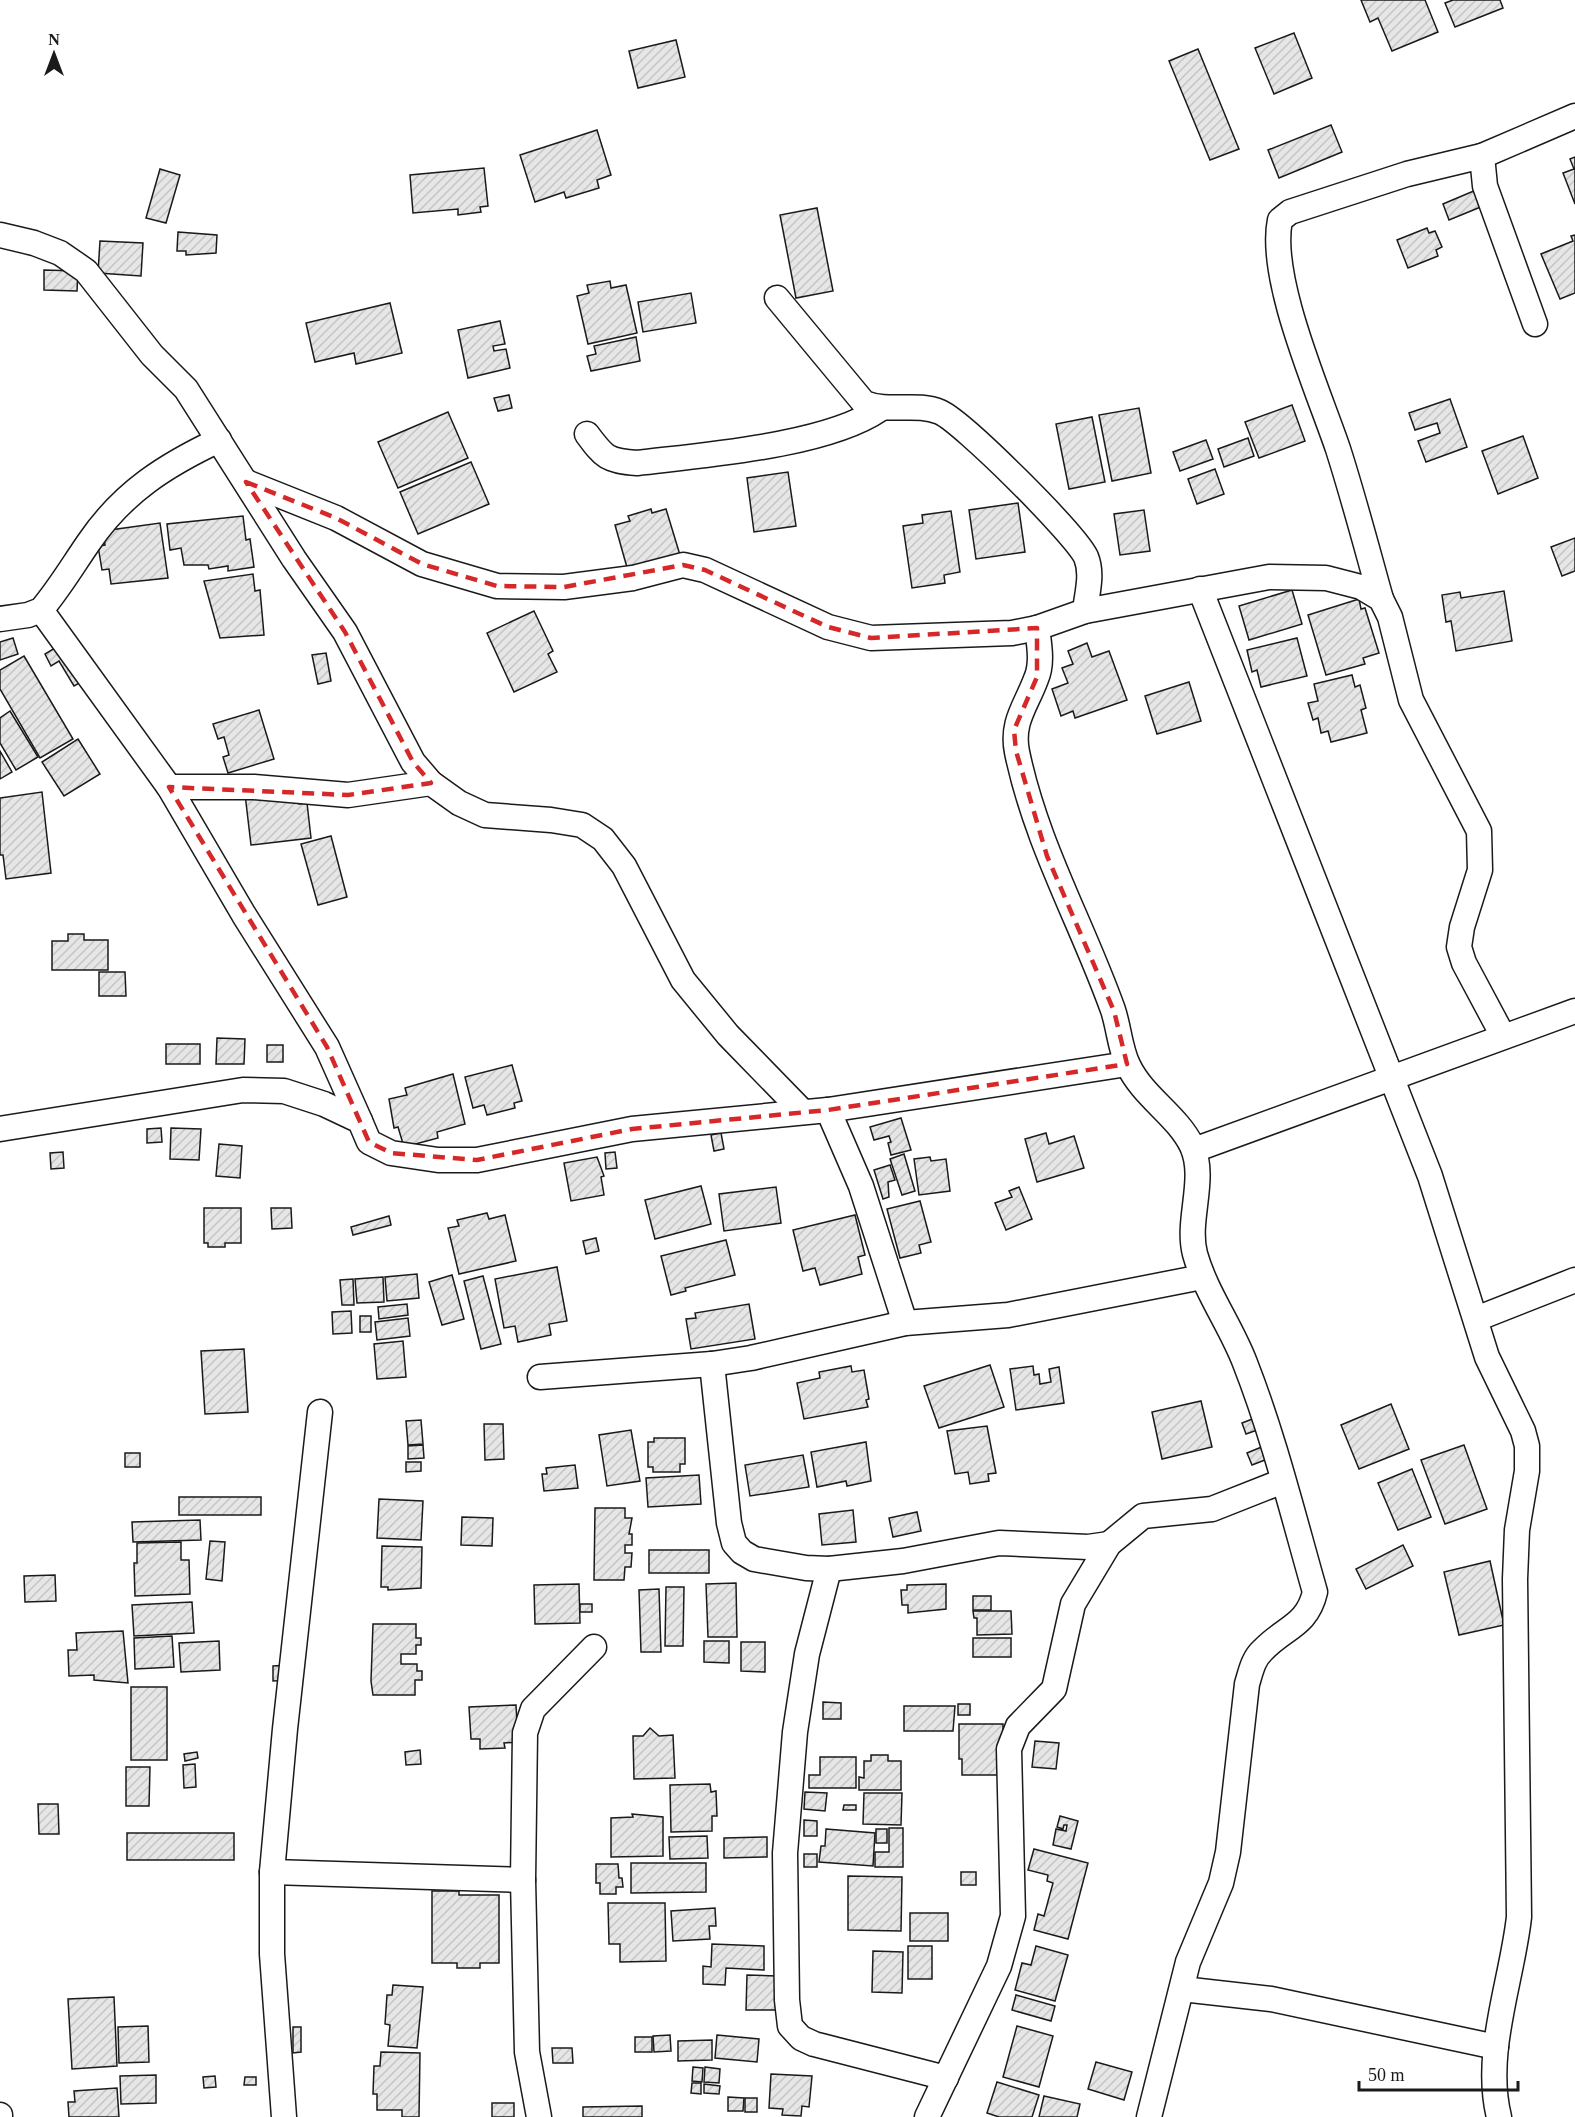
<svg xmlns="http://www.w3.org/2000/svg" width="1575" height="2117" font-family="'Times New Roman',serif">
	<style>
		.building { fill: url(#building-hatch); stroke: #1a1a1a; stroke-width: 1.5 }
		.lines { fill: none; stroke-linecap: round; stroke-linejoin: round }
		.minor-casing { stroke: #1a1a1a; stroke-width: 27 }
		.minor { stroke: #fff; stroke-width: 24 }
		.marked { fill: none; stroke: #d62828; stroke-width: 4.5; stroke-dasharray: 12 8; stroke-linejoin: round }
	</style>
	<defs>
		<pattern id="building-hatch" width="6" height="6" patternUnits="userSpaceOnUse" patternTransform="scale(1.5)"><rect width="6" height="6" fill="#e6e6e6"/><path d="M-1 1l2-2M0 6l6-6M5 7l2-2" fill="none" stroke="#c5c5c5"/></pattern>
	</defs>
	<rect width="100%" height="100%" fill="#fff"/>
	<g class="building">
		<polygon points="1361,0 1425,0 1438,32 1392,51 1378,18 1370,22"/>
		<polygon points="1453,0 1500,0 1503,8 1455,27 1445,3"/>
		<polygon points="1294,33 1312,78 1274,94 1255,48"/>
		<polygon points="676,40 685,77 638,88 629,51"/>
		<polygon points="1198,49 1239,149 1210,160 1169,61"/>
		<polygon points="1331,125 1342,152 1279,178 1268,150"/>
		<polygon points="597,130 611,175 597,180 599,188 566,198 564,192 535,202 520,155"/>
		<polygon points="1575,157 1575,204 1563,173 1574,169 1570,159"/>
		<polygon points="484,168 488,206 480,207 481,212 458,215 458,209 413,213 410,175"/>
		<polygon points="160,169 180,175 166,223 146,218"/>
		<polygon points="1476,190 1483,206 1449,220 1443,204"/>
		<polygon points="817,208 833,291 796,298 780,215"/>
		<polygon points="1427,228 1429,233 1435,231 1442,247 1436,250 1438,256 1408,268 1397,240"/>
		<polygon points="178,232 217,235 216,253 186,255 186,251 177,251"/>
		<polygon points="1575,235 1575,293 1560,299 1541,254 1573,241 1571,236"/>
		<polygon points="100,241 143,243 141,276 98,273"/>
		<polygon points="44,270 78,271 77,291 44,290"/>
		<polygon points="610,281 611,288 626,285 637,333 588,344 577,296 589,293 587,285"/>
		<polygon points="691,293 696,323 643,332 638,302"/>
		<polygon points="390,303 402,353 356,364 354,353 315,362 306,323"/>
		<polygon points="500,321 505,344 493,346 494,351 506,349 510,368 468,378 458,330"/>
		<polygon points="636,337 640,361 591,371 587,356 596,354 594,346"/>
		<polygon points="509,395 512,408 498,411 494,398"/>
		<polygon points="1450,399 1467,447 1426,462 1418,441 1440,433 1437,423 1415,430 1409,413"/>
		<polygon points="1292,405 1305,441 1259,458 1245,422"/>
		<polygon points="1139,408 1151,473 1112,481 1099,415"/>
		<polygon points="448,412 468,458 398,488 378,442"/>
		<polygon points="1092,417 1105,482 1069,489 1056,424"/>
		<polygon points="1523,436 1538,478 1498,494 1482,451"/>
		<polygon points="1248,438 1254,456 1224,467 1218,449"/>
		<polygon points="1206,440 1213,459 1180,471 1173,452"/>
		<polygon points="471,462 489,504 418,534 400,492"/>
		<polygon points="1215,469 1224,494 1197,504 1188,479"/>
		<polygon points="788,472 796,526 754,532 747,478"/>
		<polygon points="1018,503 1025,552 976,559 969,510"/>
		<polygon points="651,509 652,513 666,509 680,555 628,571 615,525 630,521 628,516"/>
		<polygon points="1144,510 1150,551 1120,555 1114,514"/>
		<polygon points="951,511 960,572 944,575 945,583 912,588 903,526 923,523 922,515"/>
		<polygon points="243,516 246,540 250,539 254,567 228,571 228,566 209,569 208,565 184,565 181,548 170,550 167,524"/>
		<polygon points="160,523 168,578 111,584 109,569 102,570 98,546 105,545 103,531"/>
		<polygon points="1575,538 1575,571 1562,576 1551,547"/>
		<polygon points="253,574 255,591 260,590 264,635 220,638 204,581"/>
		<polygon points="1292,590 1302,624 1249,640 1239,606"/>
		<polygon points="1504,591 1512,641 1456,651 1451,621 1446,622 1442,595 1460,592 1461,598"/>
		<polygon points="1359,599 1361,609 1365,608 1379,653 1363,658 1365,664 1326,675 1308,615"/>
		<polygon points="534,611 553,651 548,654 557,672 514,692 487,633"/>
		<polygon points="13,638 18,654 0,660 0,642"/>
		<polygon points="1297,638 1307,676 1261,687 1257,670 1252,672 1247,650"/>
		<polygon points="63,643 85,680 74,686 59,661 51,666 45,654"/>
		<polygon points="1087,643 1092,657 1109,651 1127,700 1075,718 1073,711 1061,716 1052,689 1068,683 1062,668 1073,664 1068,651"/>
		<polygon points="326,653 331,681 318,684 312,655"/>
		<polygon points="24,656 73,739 40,758 0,689 0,670"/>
		<polygon points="1352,675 1355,687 1360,685 1366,708 1361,710 1367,733 1331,742 1328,731 1321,733 1318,718 1313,720 1308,703 1318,701 1314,684"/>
		<polygon points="1189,682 1201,721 1157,734 1145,696"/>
		<polygon points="259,710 274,759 228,773 223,757 229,755 224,737 218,739 213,724"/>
		<polygon points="10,711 38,757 16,770 0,743 0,718"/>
		<polygon points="78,739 100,774 64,796 42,762"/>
		<polygon points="0,751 12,772 0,779"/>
		<polygon points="42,792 51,873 6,879 3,855 0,855 0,798"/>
		<polygon points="298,792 299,804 307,803 311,838 251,845 245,794"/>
		<polygon points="331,836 347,897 318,905 301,844"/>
		<polygon points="68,934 84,934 84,940 108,940 108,970 52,970 52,941 68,941"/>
		<polygon points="99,972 125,972 126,996 99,996"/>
		<polygon points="217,1038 245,1039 244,1064 216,1064"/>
		<rect x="166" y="1044" width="34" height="20"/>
		<rect x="267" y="1045" width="16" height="17"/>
		<polygon points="512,1065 522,1101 514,1103 515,1108 487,1115 484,1105 473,1108 465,1077"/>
		<polygon points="453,1074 465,1124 437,1132 438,1138 404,1147 398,1127 394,1128 389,1099 407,1095 405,1088"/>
		<polygon points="901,1118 911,1150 891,1155 888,1143 891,1142 889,1136 874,1140 870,1127"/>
		<polygon points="161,1128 162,1142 147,1143 147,1129"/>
		<polygon points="171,1128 201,1129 199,1160 170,1159"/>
		<polygon points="721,1133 724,1149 714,1151 711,1135"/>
		<polygon points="1046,1133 1049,1144 1074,1136 1084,1168 1037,1182 1025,1139"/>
		<polygon points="219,1144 242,1146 240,1178 216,1176"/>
		<polygon points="63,1152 64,1168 51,1169 50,1153"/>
		<polygon points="615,1152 617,1168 606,1169 605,1153"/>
		<polygon points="904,1154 915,1191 902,1195 890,1159"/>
		<polygon points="597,1157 604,1176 601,1177 604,1195 571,1201 564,1163"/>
		<polygon points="930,1157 931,1161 946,1159 950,1191 919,1195 914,1159"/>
		<polygon points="890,1165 895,1180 888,1182 889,1197 883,1199 874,1170"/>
		<polygon points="701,1186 711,1224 655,1239 645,1200"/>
		<polygon points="776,1187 781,1223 724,1231 719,1194"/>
		<polygon points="1019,1187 1032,1219 1006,1230 995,1203 1012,1197 1009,1191"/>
		<polygon points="920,1201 931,1242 919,1245 921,1253 900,1258 887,1209"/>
		<polygon points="204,1208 241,1208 241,1243 225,1243 225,1247 208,1247 208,1243 204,1243"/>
		<polygon points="271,1208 291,1208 292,1228 272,1229"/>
		<polygon points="487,1213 489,1219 505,1215 516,1261 459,1274 448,1228 459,1226 457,1220"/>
		<polygon points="855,1215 865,1255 858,1257 862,1274 820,1285 815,1268 803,1271 793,1230"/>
		<polygon points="389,1216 391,1225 353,1235 351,1227"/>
		<polygon points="596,1238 599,1251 586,1254 583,1241"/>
		<polygon points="726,1240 735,1275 685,1288 686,1291 671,1295 661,1256"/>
		<polygon points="557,1267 567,1321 549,1324 551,1335 518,1342 515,1326 504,1328 495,1279"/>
		<polygon points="417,1274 419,1298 387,1301 385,1277"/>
		<polygon points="452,1275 464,1319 442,1325 429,1282"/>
		<polygon points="483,1276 501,1344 481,1349 464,1281"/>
		<polygon points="383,1277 384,1302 357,1303 355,1279"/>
		<polygon points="353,1279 354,1305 342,1305 340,1280"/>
		<polygon points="407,1304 408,1315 379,1319 378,1307"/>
		<polygon points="749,1304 755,1339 691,1349 686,1319 696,1318 695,1313"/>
		<polygon points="351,1311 352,1333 333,1334 332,1312"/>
		<rect x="360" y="1316" width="11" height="16"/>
		<polygon points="408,1318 410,1336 377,1340 375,1322"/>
		<polygon points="403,1341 406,1377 377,1379 374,1344"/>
		<polygon points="244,1349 248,1412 205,1414 201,1351"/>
		<polygon points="990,1365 1004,1407 939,1428 924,1386"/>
		<polygon points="851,1366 852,1372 864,1370 869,1399 866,1400 868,1407 804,1419 797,1383 820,1378 819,1372"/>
		<polygon points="1033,1366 1034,1375 1039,1374 1040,1384 1051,1382 1049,1369 1059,1367 1064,1403 1016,1410 1010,1369"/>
		<polygon points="1201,1401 1212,1447 1162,1459 1152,1412"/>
		<polygon points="1391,1404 1409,1449 1359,1469 1341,1425"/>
		<polygon points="1255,1418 1260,1429 1246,1434 1242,1423"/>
		<polygon points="421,1420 423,1444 408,1445 406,1421"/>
		<polygon points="484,1424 503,1424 504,1459 485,1460"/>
		<polygon points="987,1426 996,1473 988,1474 989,1481 970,1484 968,1472 955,1474 947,1431"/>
		<polygon points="631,1430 640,1481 607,1486 599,1435"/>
		<polygon points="654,1438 685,1438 685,1464 680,1464 680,1472 653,1472 653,1467 648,1467 648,1442 654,1442"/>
		<polygon points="866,1442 871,1481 847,1486 846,1481 817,1487 811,1452"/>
		<polygon points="423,1445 424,1458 408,1459 408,1446"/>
		<polygon points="1464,1445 1487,1509 1445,1524 1421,1460"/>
		<polygon points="1264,1446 1270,1458 1252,1465 1247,1453"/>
		<rect x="125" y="1453" width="15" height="14"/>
		<polygon points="803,1455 809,1487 750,1496 745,1465"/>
		<polygon points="406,1462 421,1462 421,1471 406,1472"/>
		<polygon points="575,1465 578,1488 544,1491 542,1474 547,1474 546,1468"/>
		<polygon points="1412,1469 1431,1517 1398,1530 1378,1483"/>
		<polygon points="699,1475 701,1504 648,1507 646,1478"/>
		<rect x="179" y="1497" width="82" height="18"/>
		<polygon points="379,1499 423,1501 421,1540 377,1538"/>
		<polygon points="595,1508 625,1508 625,1518 632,1518 629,1534 632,1534 632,1545 625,1545 625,1553 632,1553 631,1567 625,1567 624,1580 594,1580"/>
		<polygon points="853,1510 856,1542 822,1545 819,1514"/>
		<polygon points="917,1512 921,1531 893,1537 889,1518"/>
		<polygon points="462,1517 493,1518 492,1546 461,1545"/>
		<polygon points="200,1520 201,1540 133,1542 132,1522"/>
		<polygon points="210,1541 225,1542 222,1581 206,1579"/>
		<polygon points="181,1542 181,1560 189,1560 190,1594 135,1596 134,1563 137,1563 137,1543"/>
		<polygon points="1403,1545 1413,1566 1366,1589 1356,1569"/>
		<polygon points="382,1546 422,1547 421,1588 388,1590 388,1587 381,1587"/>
		<rect x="649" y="1550" width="60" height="23"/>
		<polygon points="1490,1561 1504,1625 1459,1635 1444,1572"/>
		<polygon points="55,1575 56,1601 25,1602 24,1576"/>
		<polygon points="736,1583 737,1637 708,1637 706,1584"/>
		<polygon points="579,1584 580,1623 535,1624 534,1585"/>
		<polygon points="946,1584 946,1609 908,1613 908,1605 902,1605 901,1590 907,1590 907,1585"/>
		<polygon points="666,1587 684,1587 683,1646 665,1646"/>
		<polygon points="659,1589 661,1652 641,1652 639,1590"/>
		<rect x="973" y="1596" width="18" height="14"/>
		<polygon points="192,1602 194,1633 134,1636 132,1605"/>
		<rect x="580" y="1604" width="12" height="8"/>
		<polygon points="973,1611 1011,1611 1012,1634 977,1635 977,1618 974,1618"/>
		<polygon points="373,1624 416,1624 416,1638 421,1638 421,1645 416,1645 416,1654 401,1654 401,1664 417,1664 417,1671 422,1671 422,1680 415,1680 415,1695 373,1695 371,1681"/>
		<polygon points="123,1631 128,1683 94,1680 94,1675 69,1676 68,1650 77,1650 76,1633"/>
		<polygon points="172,1636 174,1667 135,1669 134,1638"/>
		<rect x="973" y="1638" width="38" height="19"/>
		<polygon points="219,1641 220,1670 181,1672 179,1643"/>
		<polygon points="704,1641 729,1641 729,1663 704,1662"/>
		<polygon points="741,1642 765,1642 765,1672 741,1671"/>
		<polygon points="289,1665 290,1680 273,1681 273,1666"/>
		<rect x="131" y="1687" width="36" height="73"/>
		<polygon points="823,1702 841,1703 841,1719 823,1719"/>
		<rect x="958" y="1704" width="12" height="11"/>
		<polygon points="516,1705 518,1742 504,1743 505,1748 480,1749 480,1739 471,1739 469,1707"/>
		<polygon points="904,1706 955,1706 953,1731 904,1731"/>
		<polygon points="959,1724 1003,1724 1003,1775 962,1775 962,1759 959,1759"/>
		<polygon points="650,1728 659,1736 673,1735 675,1778 634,1779 633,1736 643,1736"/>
		<polygon points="1035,1741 1059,1743 1056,1769 1032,1767"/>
		<polygon points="420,1750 421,1764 406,1765 405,1752"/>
		<polygon points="197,1752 198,1758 185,1761 184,1754"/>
		<polygon points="871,1755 888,1755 888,1761 901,1761 901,1790 859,1790 859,1777 864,1778 864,1761 871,1761"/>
		<polygon points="820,1757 856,1757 856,1788 809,1788 809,1775 820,1775"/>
		<polygon points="195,1764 196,1787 184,1788 183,1765"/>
		<polygon points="126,1767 150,1767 149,1806 126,1806"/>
		<polygon points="710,1784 711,1792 716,1791 717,1816 712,1816 712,1831 671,1832 670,1785"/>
		<polygon points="805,1792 827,1793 825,1811 804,1809"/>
		<polygon points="864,1793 902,1793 901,1825 863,1824"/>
		<polygon points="38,1804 58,1804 59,1834 39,1834"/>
		<polygon points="844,1805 856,1805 856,1810 843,1810"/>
		<polygon points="632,1814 663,1817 663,1856 611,1857 611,1818 633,1817"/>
		<polygon points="1060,1816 1078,1821 1071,1849 1053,1845 1056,1829 1066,1831 1067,1825 1064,1825 1063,1829 1057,1827"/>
		<polygon points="804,1820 817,1821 817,1836 804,1836"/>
		<polygon points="889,1828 903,1828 903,1867 875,1867 875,1852 889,1852"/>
		<polygon points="826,1829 875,1833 873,1866 819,1862 821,1846 825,1846"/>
		<rect x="876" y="1829" width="11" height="14"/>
		<rect x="127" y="1833" width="107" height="27"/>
		<polygon points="707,1836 708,1858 670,1859 669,1837"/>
		<polygon points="767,1837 767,1857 724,1858 724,1838"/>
		<polygon points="1034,1849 1088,1863 1068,1939 1034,1930 1038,1914 1044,1916 1053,1883 1047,1881 1048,1875 1028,1870"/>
		<rect x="804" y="1854" width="13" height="13"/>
		<polygon points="631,1863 706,1863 706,1892 631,1893"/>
		<polygon points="596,1864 618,1864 619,1878 622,1878 623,1887 616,1887 616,1894 600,1894 600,1883 596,1883"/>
		<rect x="961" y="1872" width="15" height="13"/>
		<polygon points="848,1876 902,1877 901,1931 848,1930"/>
		<polygon points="432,1891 459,1891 459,1895 499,1895 499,1963 480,1963 480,1968 457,1968 457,1963 432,1963"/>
		<polygon points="608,1903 665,1903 666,1961 620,1962 620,1944 609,1944"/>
		<polygon points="715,1908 716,1926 709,1926 710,1939 673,1941 671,1911"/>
		<rect x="910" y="1913" width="38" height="28"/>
		<polygon points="712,1944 764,1946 764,1970 726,1968 725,1985 703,1984 703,1966 711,1967"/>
		<rect x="908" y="1946" width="24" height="33"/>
		<polygon points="1036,1946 1068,1955 1055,2001 1015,1990 1022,1963 1031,1965"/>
		<polygon points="873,1951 903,1952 902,1993 872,1992"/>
		<polygon points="747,1975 777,1976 776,2010 746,2010"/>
		<polygon points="393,1985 423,1987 417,2048 388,2046 390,2025 385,2024 387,1995 392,1995"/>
		<polygon points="1016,1995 1055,2006 1051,2021 1012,2010"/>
		<polygon points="114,1997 117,2066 72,2069 68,1999"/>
		<polygon points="148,2026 149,2062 119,2063 118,2027"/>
		<polygon points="1017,2026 1053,2036 1039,2087 1003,2077"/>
		<polygon points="293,2027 301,2027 301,2052 293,2053"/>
		<polygon points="670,2035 671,2051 654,2052 653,2036"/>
		<polygon points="717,2035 759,2039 757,2062 715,2058"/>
		<rect x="635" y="2037" width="17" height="15"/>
		<polygon points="712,2040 712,2060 678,2061 678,2041"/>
		<polygon points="552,2048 572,2048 573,2063 553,2063"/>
		<polygon points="381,2052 420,2053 419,2117 402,2117 402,2110 377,2110 377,2094 373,2094 374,2066 380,2066"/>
		<polygon points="1096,2062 1132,2072 1124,2100 1088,2089"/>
		<polygon points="693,2067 703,2068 702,2082 692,2081"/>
		<polygon points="705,2067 720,2069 719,2083 704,2082"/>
		<polygon points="771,2074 812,2076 809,2107 802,2106 801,2116 782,2115 783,2109 769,2108"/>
		<polygon points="156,2075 156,2103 121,2104 120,2076"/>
		<polygon points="215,2076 216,2087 204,2088 203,2077"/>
		<polygon points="245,2077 256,2077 256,2085 244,2085"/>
		<polygon points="997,2082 1039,2095 1032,2117 999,2117 987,2113"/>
		<polygon points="692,2083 701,2083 701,2094 691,2093"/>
		<polygon points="704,2084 720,2086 719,2094 704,2093"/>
		<polygon points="117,2088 119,2117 69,2117 68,2102 75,2102 74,2091"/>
		<polygon points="1044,2096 1080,2104 1077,2117 1039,2117"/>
		<polygon points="728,2097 744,2098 743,2111 728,2111"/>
		<rect x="745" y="2098" width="12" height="14"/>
		<rect x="492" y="2103" width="22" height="14"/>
		<polygon points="642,2106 642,2117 583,2117 583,2107"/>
	</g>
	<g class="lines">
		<defs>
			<g id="minor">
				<polyline points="1482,156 1485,186 1535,324"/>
				<polyline points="0,235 34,243 60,253 86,271 152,355 186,389 294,559 345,632 413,762 431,783 459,803 485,815 551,820 582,825 603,839 624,866 683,980 728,1035 803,1112"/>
				<path d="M777,298L864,403C889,413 916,402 940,412C963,422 1075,534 1086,557C1093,574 1087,593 1085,611"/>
				<path d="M587,434C604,457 607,461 637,463C703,455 826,446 880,409"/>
				<polyline points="246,482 336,518 422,564 497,586 564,587 633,578 683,565 705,570 828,627 871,638 1012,633 1037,628 1085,611 1269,577 1326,578 1361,587 1381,599 1390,617 1411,700 1479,831 1480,870 1462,927 1459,947 1464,963 1503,1036"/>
				<path d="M1200,589L1430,1176L1487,1357L1523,1431L1527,1446V1471L1517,1530L1515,1579L1519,1917C1512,1981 1483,2053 1499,2117"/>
				<path d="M1381,599C1367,549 1354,499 1338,449C1318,390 1268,278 1280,220L1290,212L1407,174L1482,156L1575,116"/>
				<polyline points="41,610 169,787 244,915 327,1047 360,1121"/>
				<path d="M0,619L28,615L41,610C59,589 73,565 89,542C123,492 166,465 219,440"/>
				<path d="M1037,628C1039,644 1043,663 1036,679C1026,706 1011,722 1017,752C1036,844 1082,923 1113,1010C1119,1028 1120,1049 1128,1065C1143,1097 1177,1115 1192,1146C1207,1179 1186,1220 1195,1254C1206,1293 1231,1326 1245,1363C1274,1437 1293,1515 1315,1592C1307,1626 1285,1627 1263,1650C1253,1659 1251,1671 1247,1684L1228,1852L1221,1883L1188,1962L1149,2117"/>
				<polyline points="169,787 254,787 348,795 431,783"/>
				<polyline points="828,1110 861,1186 905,1323"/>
				<polyline points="0,1129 243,1090 284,1091 324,1104 360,1121 369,1142 391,1153 438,1160 477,1160 632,1129 828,1110 1127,1064"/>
				<polyline points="1194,1150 1575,1011"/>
				<polyline points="1476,1319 1575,1280"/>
				<polyline points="712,1364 729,1523 734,1543 742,1552 754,1559 806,1568 829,1569 903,1561 999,1543 1088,1547 1109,1544"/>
				<polyline points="540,1377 712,1364 751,1358 905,1323 1008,1315 1202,1277"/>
				<polyline points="829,1569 807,1654 795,1732 785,1853 787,2000 790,2026 801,2038 814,2044 946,2078"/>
				<polyline points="272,1872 523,1880"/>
				<polyline points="1182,1989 1271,1999 1496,2047"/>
				<polyline points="0,2115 0,2117"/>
				<polyline points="284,2117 272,1954 272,1872 285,1729 320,1412"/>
				<polyline points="539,2117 527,2052 523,1880 525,1733 533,1709 594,1647"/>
				<polyline points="927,2117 999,1966 1013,1916 1009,1749 1018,1726 1054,1689 1073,1604 1109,1544 1143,1516 1212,1509 1283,1481"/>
			</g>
		</defs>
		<use href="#minor" class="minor-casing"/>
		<use href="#minor" class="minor"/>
	</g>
	<path class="marked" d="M246,482L336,518L422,564L497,586L564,587L683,565L705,570L828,627L871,638L1037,628V677L1014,730L1016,751L1047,856L1114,1011L1127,1064L828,1110L632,1129L477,1160L391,1153L369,1142L327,1047L169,787L348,795L431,783L413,762L345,632Z"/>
	<g transform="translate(54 54)" stroke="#ffffff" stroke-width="4.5" paint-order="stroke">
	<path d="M0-4.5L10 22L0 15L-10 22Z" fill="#1a1a1a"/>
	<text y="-9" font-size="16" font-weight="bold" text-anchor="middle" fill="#1a1a1a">N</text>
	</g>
	<path d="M1359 2081v9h159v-9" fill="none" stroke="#1a1a1a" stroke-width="3"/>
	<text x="1368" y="2081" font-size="18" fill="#1a1a1a" stroke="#ffffff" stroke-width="4.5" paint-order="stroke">50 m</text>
</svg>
